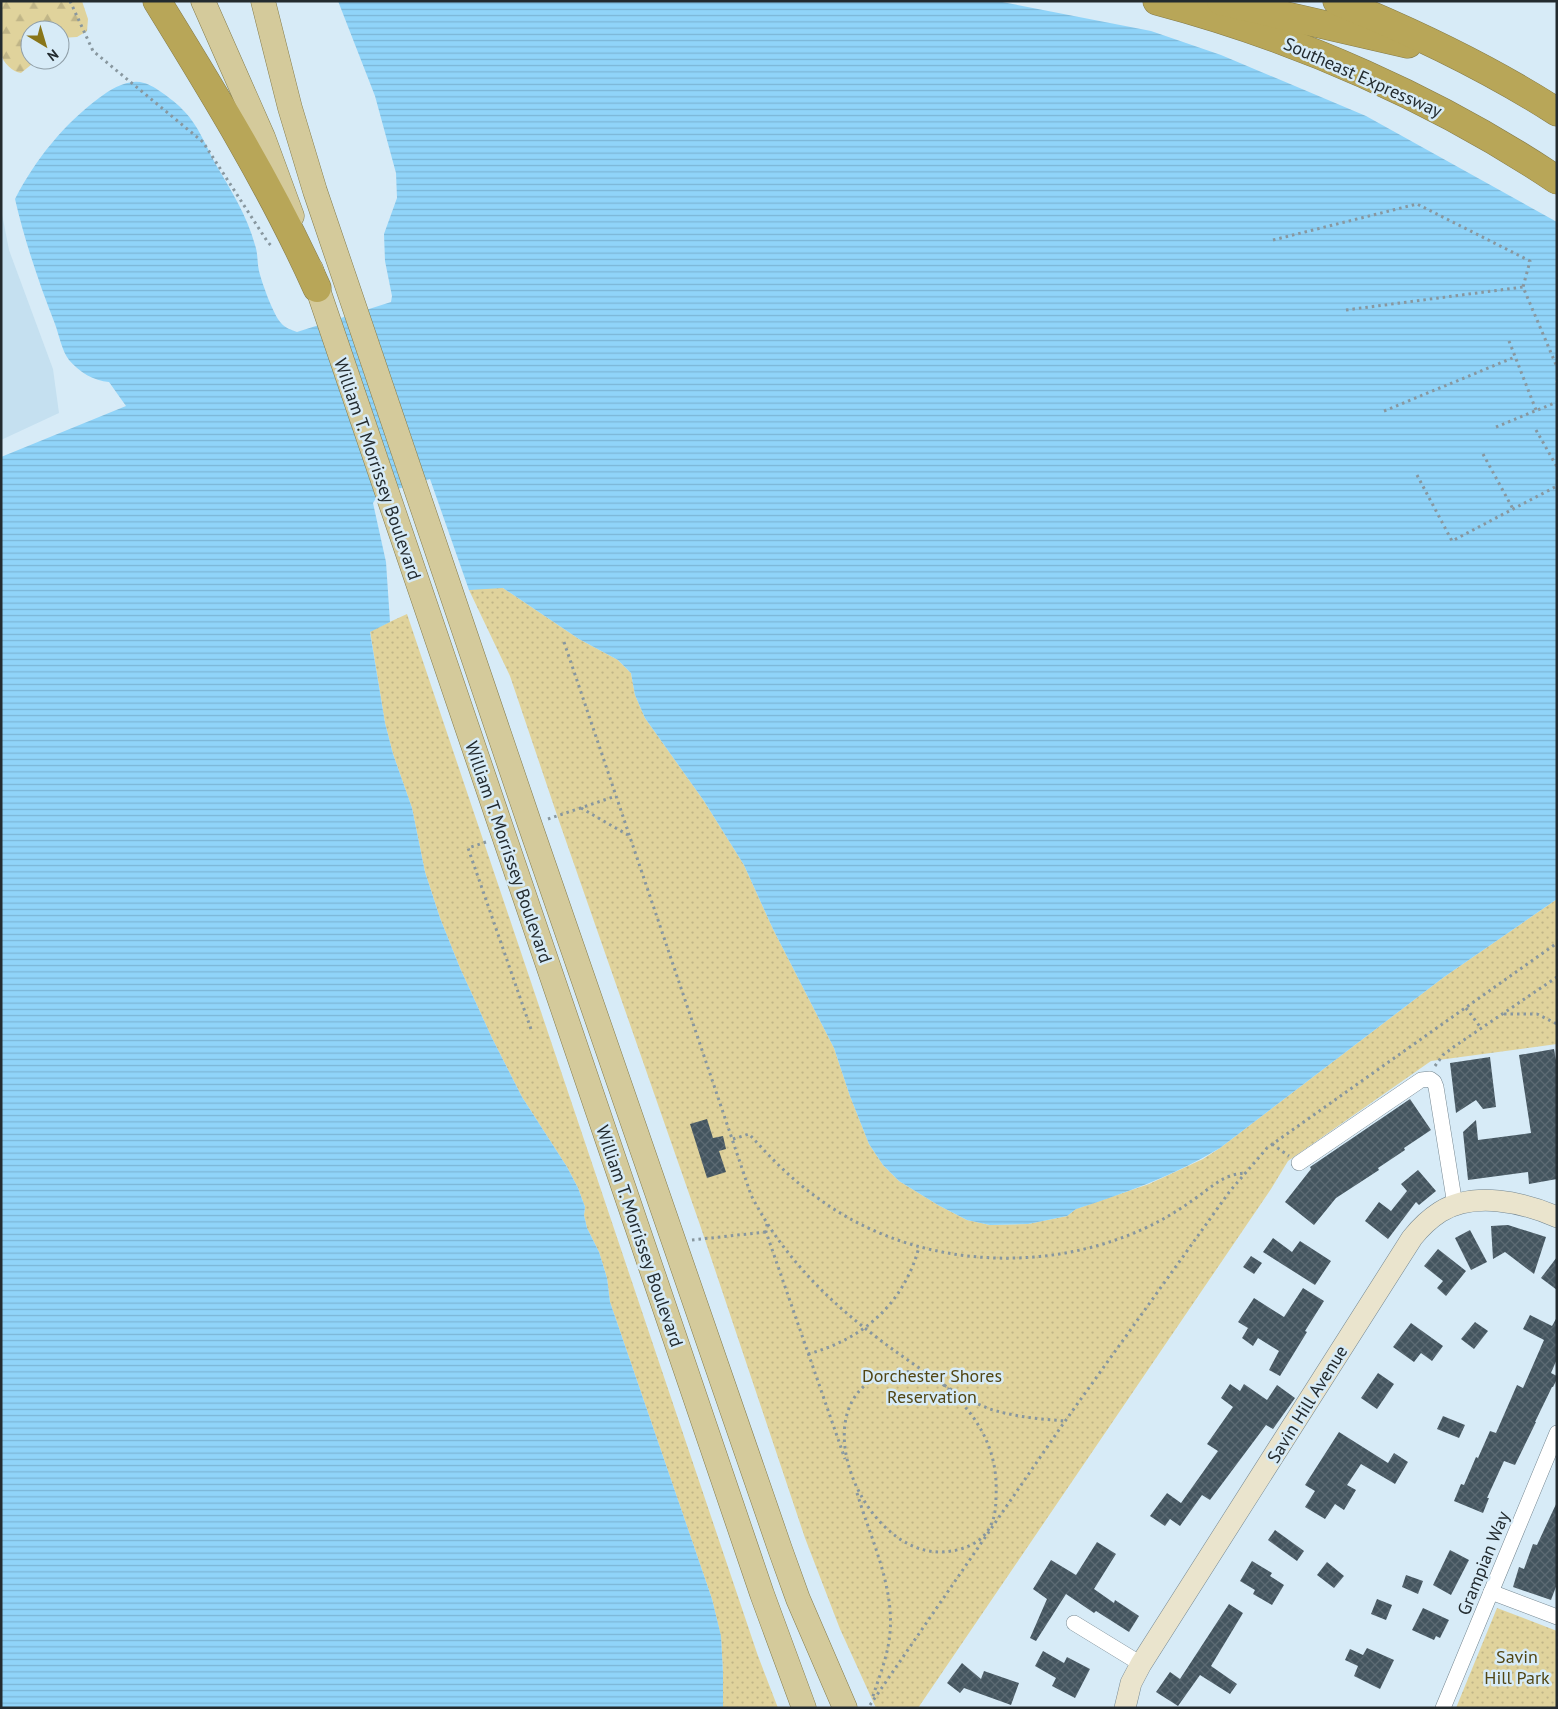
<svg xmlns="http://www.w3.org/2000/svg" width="1558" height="1709" font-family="'PT Sans',sans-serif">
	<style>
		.built { fill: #c5e0f0 }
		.forest { fill: url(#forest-firs) }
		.park { fill: url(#park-dots) }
		.water { fill: url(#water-rules) }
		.building { fill: url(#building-cross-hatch) }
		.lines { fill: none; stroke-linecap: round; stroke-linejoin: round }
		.street-casing { stroke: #748690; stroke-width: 16 }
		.secondary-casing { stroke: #748690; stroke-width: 22 }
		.primary-casing { stroke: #847b4a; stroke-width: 25 }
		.highway-casing { stroke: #847b4a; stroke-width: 29 }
		.path { stroke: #88979f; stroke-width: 3; stroke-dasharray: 2.5 4; stroke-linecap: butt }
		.street { stroke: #fff; stroke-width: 15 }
		.secondary { stroke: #eae4cd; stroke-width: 21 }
		.primary { stroke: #d4ca9b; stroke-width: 24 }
		.highway { stroke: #b8a658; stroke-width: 28 }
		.labels { text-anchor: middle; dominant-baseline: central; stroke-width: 5; stroke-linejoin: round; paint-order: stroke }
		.street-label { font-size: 18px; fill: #232b2f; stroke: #d7ebf7 }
		.park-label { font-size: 18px; fill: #514513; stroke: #d7ebf7 }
	</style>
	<defs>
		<pattern id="forest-firs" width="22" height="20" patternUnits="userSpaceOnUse" patternTransform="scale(1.25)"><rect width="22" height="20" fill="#e0d39c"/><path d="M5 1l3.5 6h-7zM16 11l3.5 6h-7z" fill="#c0b587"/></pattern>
		<pattern id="park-dots" width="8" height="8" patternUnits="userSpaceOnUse" patternTransform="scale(1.25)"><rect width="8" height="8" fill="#e0d39c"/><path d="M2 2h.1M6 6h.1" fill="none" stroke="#c0b587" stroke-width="1.8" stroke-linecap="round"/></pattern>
		<pattern id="water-rules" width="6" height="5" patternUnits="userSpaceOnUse" patternTransform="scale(1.25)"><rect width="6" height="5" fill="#90d4f9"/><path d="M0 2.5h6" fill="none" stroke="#7cb6d6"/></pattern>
		<pattern id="building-cross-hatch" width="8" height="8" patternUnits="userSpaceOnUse" patternTransform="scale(1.25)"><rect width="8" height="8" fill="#44555f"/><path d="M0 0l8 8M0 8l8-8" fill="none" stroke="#5c6a73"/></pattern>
	</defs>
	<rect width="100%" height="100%" fill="#d7ebf7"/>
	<polygon class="built" points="1,209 9,250 53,369 59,413 1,440"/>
	<path class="forest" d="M1,1H82L88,19L87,31L77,37L60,38V30H30V60H37L21,73C13,72 3,63 1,54C0,38 1,18 1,1Z"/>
	<g class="park">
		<polygon points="495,587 503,588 579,639 618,660 631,673 635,695 645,718 704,801 744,865 773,929 834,1048 850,1096 869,1144 883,1165 899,1181 938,1205 967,1220 990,1225 1028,1224 1067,1216 1076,1209 1149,1184 1203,1159 1220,1148 1444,977 1557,899 1557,1044 1431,1061 1288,1161 1271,1189 918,1708 876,1708 840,1629 805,1538 700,1225 559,821 510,676 469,590"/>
		<polygon points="407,614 758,1656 778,1708 723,1708 723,1673 721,1637 712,1599 610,1302 607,1278 599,1252 587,1228 584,1215 585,1207 578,1188 567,1167 522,1097 492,1038 460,968 440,918 425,872 412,808 393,754 385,723 370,631"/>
		<polygon points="1497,1608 1557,1631 1557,1708 1456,1708"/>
	</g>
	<path class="water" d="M338,1H997L1151,31L1221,55L1366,116L1557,222V380L1555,381L1557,385V899L1444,977L1220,1148C1175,1175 1126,1193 1076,1209L1067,1216L1028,1224L990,1225L967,1220L938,1205L899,1181L883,1165L869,1144L850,1096L834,1048L773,929L744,865L704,801L645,718L635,695L631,673L618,660L579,639L503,588L469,590L430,479L378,495L373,503L386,562L390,622L370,632L385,723L393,754L412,808L425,872L440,918L460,968L492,1038L522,1097L567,1167L578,1188L585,1207L584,1215L587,1228L599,1252L607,1278L610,1302L712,1599L721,1636L723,1673V1708H1V457L126,406L109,382C94,381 79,372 69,360C62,351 59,335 55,324C39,283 25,242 15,199C35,160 64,124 99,98C111,89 129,78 144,83C154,85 177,103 184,111C198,125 206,146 215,163C230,189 247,215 255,245C258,253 257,262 259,271C262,283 273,314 281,323C285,328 292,330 297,332L391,302L392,296L385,261L384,234L397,198L396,173L375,96Z"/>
	<g class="building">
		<polygon points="1554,1049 1557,1066 1557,1179 1529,1184 1528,1172 1468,1180 1463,1132 1476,1120 1478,1140 1531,1133 1519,1055"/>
		<polygon points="1490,1057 1496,1107 1483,1109 1476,1100 1456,1113 1450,1063"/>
		<polygon points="1410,1099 1431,1130 1404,1148 1405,1150 1378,1168 1379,1170 1336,1198 1314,1225 1285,1202 1311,1169 1310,1167"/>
		<polygon points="707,1119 713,1138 723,1136 726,1149 719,1151 726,1172 707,1178 690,1124"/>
		<polygon points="1418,1170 1436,1191 1419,1205 1416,1202 1388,1239 1365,1221 1379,1202 1391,1211 1407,1191 1401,1184"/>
		<polygon points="1508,1225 1546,1237 1534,1274 1505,1252 1493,1259 1491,1226"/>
		<polygon points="1470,1230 1487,1262 1471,1270 1455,1238"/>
		<polygon points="1273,1238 1292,1252 1300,1241 1331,1261 1315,1285 1263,1252"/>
		<polygon points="1438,1249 1466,1271 1446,1296 1437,1288 1443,1281 1424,1266"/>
		<polygon points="1251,1256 1262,1263 1254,1274 1243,1267"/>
		<polygon points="1557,1257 1557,1290 1541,1278"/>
		<polygon points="1303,1288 1324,1301 1305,1331 1307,1332 1280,1376 1269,1370 1279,1351 1258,1338 1253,1346 1242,1338 1248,1328 1238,1322 1254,1298 1284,1317"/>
		<polygon points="1530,1315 1552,1326 1557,1317 1557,1359 1551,1373 1557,1376 1557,1379 1553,1387 1552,1387 1535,1422 1536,1422 1515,1465 1504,1461 1487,1498 1489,1498 1483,1513 1454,1501 1461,1484 1464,1485 1476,1457 1478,1458 1490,1431 1496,1433 1517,1385 1523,1388 1544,1340 1523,1329"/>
		<polygon points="1475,1322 1488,1331 1474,1349 1461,1339"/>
		<polygon points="1411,1323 1443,1346 1432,1361 1421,1353 1414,1362 1393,1347"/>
		<polygon points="1378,1373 1394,1384 1377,1409 1361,1398"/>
		<polygon points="1230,1384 1240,1391 1244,1384 1267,1400 1277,1385 1295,1398 1273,1429 1266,1425 1210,1500 1202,1495 1180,1526 1170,1519 1165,1526 1150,1516 1167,1493 1181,1503 1218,1451 1207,1444 1233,1407 1221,1398"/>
		<polygon points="1443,1416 1465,1425 1459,1438 1437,1429"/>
		<polygon points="1339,1432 1388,1463 1394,1453 1408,1462 1395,1484 1361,1464 1347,1485 1356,1490 1344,1510 1335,1504 1325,1519 1305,1507 1315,1491 1305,1485"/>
		<polygon points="1557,1502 1557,1584 1551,1600 1513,1587 1519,1567 1524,1569 1533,1544 1537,1545"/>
		<polygon points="1275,1530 1304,1551 1297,1561 1268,1540"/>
		<polygon points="1097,1542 1116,1554 1094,1589 1114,1603 1115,1600 1139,1616 1129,1632 1096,1611 1094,1613 1066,1594 1036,1641 1030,1638 1047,1599 1033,1589 1051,1560 1076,1575"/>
		<polygon points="1450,1550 1469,1560 1451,1595 1433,1585"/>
		<polygon points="1252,1561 1272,1573 1270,1576 1284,1585 1272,1605 1253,1594 1255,1590 1240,1581"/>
		<polygon points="1327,1562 1344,1576 1334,1588 1317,1575"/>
		<polygon points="1406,1575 1423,1581 1418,1594 1402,1587"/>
		<polygon points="1377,1599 1392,1605 1386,1620 1371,1614"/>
		<polygon points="1229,1604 1243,1613 1211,1666 1237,1684 1230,1694 1200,1675 1178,1706 1156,1692 1170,1672 1180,1679"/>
		<polygon points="1423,1608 1449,1620 1440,1638 1436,1636 1434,1640 1412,1630"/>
		<polygon points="1367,1648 1394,1660 1380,1689 1354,1676 1358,1666 1345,1660 1350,1649 1363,1655"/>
		<polygon points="1043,1651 1064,1663 1067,1657 1090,1669 1075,1698 1052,1686 1056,1678 1035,1666"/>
		<polygon points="962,1663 981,1679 984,1671 1019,1683 1011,1705 964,1688 960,1693 947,1683"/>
	</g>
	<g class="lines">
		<defs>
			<g id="street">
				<polyline points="1299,1163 1421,1080 1430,1079 1434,1082 1436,1087 1455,1205"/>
				<polyline points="1491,1592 1557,1617"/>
				<polyline points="1074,1623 1141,1664"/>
				<polyline points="1443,1708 1557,1433"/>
			</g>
			<path id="secondary" d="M1125,1708L1131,1683L1141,1664L1412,1238C1420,1228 1429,1219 1440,1212C1474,1191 1523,1202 1557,1217"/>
			<g id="primary">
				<polyline points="203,1 263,137 292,216"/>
				<polyline points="263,1 290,108 315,191 530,825 780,1549 798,1599 845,1708"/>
				<polyline points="311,269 762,1594 804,1708"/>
			</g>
			<g id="highway">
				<path d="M157,1C215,95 272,188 317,288"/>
				<path d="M1157,1C1297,38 1436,99 1557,180"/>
				<polyline points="1221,1 1408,44"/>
				<path d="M1337,1C1413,32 1487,67 1557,112"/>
			</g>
		</defs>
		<use href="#street" class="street-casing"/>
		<use href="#secondary" class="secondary-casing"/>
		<use href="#primary" class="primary-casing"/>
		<use href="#highway" class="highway-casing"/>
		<g class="path">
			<polyline points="70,1 93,51 203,142 267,241 273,248"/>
			<polyline points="1273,240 1417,204 1530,261 1523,287 1557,367"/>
			<polyline points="1346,310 1523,287"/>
			<polyline points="1509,341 1536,410"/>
			<polyline points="1384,411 1515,357"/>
			<polyline points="1496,427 1557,402"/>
			<polyline points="1536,430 1557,467"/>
			<polyline points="1483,454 1513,509"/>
			<polyline points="1417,475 1452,541 1557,486"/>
			<path d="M564,642L751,1195C789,1269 848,1319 915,1365C939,1382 963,1399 990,1409C1015,1417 1040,1419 1065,1421"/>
			<polyline points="581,808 628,835"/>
			<polyline points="548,819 616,796"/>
			<polyline points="486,842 468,848 532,1032"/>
			<polyline points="1466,1008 1481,1028"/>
			<polyline points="1504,1014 1537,1014 1557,1024"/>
			<polyline points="1435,1066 1443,1055 1455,1046 1557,977"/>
			<path d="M733,1139L749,1134C769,1156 790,1178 815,1196C905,1264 1030,1276 1134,1233C1154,1225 1175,1213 1193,1200C1211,1188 1223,1174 1245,1173"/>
			<polyline points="1272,1144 1289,1156"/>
			<polyline points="767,1224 766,1232 845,1459"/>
			<polyline points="692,1240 766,1232"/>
			<path d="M808,1354C864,1339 904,1303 919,1247"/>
			<path d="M900,1371C912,1372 923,1373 933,1378C943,1383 952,1392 959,1400C985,1428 998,1458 996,1496C996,1514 993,1529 979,1540C971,1546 960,1550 951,1551C874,1565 807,1428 868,1383C878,1376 889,1374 900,1371Z"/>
			<path d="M857,1493C871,1540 897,1591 889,1641C886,1661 878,1680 872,1699"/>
			<polyline points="870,1705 1063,1424 1230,1191 1267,1148 1557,943"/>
		</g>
		<use href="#street" class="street"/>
		<use href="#secondary" class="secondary"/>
		<use href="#primary" class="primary"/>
		<use href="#highway" class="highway"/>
	</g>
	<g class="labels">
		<g class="street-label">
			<text transform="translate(1363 77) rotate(24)">Southeast Expressway</text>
			<text transform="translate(378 469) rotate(71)">William T. Morrissey Boulevard</text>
			<text transform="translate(509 852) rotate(71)">William T. Morrissey Boulevard</text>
			<text transform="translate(640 1236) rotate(71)">William T. Morrissey Boulevard</text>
			<text transform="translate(1307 1404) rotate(-58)">Savin Hill Avenue</text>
			<text transform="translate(1483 1563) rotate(-68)">Grampian Way</text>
		</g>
		<g class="park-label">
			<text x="932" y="1375">Dorchester Shores<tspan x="932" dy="21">Reservation</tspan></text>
			<text x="1517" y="1656">Savin<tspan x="1517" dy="21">Hill Park</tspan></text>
		</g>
	</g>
	<rect width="1558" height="1709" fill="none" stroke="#232b2f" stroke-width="5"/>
	<g transform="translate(45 45) rotate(142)"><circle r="24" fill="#d7ebf7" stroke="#8f9ea7"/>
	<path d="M0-4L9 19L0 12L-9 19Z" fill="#89761a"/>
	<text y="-8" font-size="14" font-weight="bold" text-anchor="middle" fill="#232b2f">N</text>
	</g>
</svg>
